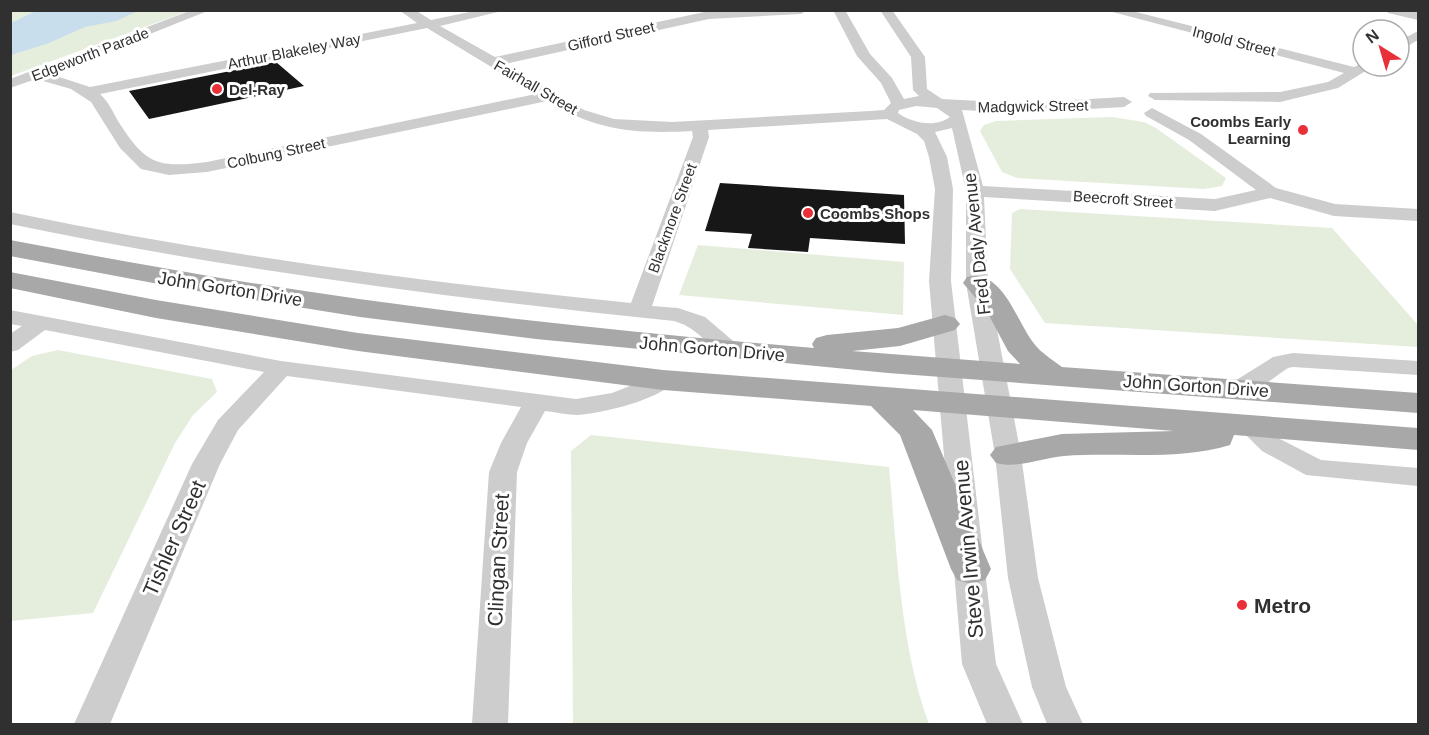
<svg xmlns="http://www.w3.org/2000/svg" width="1429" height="735" font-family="Helvetica,sans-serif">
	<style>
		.green { fill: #e5eddd }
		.water { fill: #c9deed }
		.building { fill: #171717 }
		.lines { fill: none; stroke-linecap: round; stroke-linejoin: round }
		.minor { fill: #cdcdcd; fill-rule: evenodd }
		.major { fill: #a8a8a8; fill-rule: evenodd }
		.poi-dot { fill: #e92f37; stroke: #fff; stroke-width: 2 }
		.labels { text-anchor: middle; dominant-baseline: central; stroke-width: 6; stroke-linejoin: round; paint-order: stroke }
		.far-street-label { font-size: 15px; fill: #303030; stroke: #fff }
		.far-poi-label { font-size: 15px; font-weight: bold; fill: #303030; stroke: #fff; text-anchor: start }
		.street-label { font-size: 18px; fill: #303030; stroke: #fff }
		.near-street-label { font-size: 21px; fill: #303030; stroke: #fff }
		.near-poi-label { font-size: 21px; font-weight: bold; fill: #303030; stroke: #fff; text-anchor: start }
	</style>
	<rect width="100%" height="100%" fill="#fff"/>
	<g class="green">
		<polygon points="11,11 188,11 11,76"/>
		<polygon points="1112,117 1144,122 1156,128 1226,178 1222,186 1204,189 1017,178 1002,172 980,131 984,125 996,121"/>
		<polygon points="1020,209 1332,228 1418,325 1418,347 1045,323 1010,269 1012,213"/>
		<polygon points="698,245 904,262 903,315 679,295"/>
		<polygon points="58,350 212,379 217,392 193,415 175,443 93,613 11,621 11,370 32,356"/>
		<path d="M591,435L889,467C897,551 900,645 929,724H573L571,451Z"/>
	</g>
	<polygon class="water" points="36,11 36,10 138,11 116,21 85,27 49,43 11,55 11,23"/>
	<g class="building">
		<polygon points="276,62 304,86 149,119 129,91"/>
		<polygon points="720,183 904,195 905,244 810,238 808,252 748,248 752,234 705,231"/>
	</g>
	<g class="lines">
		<g class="minor">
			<path d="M192,10H210L50,74L90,87L417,23L399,10H415L431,20L479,10H506L440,26L495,57L709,11L807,10L801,14L709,19L505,64L584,110L614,119L672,122L870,111L884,110L891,103L881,83L857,56L833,10H845L870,54L892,78L904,99L919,96L913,90L911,57L880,10H892L925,57L927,89L942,99L1019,103L1124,97L1132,102L1124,107L1019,113L962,110L983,186L1215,199L1256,190L1189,140L1146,116L1144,113L1152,108L1201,134L1276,188L1335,204L1418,209V221L1334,216L1270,198L1215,211L984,197L988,283L1021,455L1038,578L1066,687L1083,724H1047L1032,687L1008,578L995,455L966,283V191L952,128L935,132L947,157L953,189L951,281L996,664L1023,724H987L962,664L929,281L935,189L929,157L924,141L917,134L887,119L708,130L709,137L652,306L678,308L705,317L746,352L742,357C719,363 707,337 688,327C684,324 679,323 674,321C451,298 230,270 10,224V212C216,255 422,282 631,303L693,137L692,131C635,134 597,131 547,101L207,172L169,175L141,169L120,148L91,102L71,89L36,79L10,88V79ZM427,28L536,94L207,162C157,168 146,165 118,121C113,112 108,101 100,94ZM916,106L937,108L950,117C935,128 912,123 898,113L899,110Z"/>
			<polygon points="1105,10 1128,10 1354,67 1363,63 1363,66 1372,67 1338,88 1280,102 1155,100 1148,96 1150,93 1280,92 1328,82 1344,73"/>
			<polygon points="1386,10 1418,12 1418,20 1388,13"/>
			<polygon points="1418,31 1418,40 1399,51 1399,41"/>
			<path d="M10,310L281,361L576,399L612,393L663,373L672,375L675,380C661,400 602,413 578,415C567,415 555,412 545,411L527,443L517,472L508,724H472L489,472L501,443L521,407L287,376L238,430L220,464L110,724H74L192,464L218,420L264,372L45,330L18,350L10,352V334L22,326L10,324Z"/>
			<path d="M1293,353L1418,361V375L1293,367L1288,368C1271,379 1251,399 1230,394L1227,389L1230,384L1273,357Z"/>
			<polygon points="1250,418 1259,420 1280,439 1321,460 1418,468 1418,486 1306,475 1262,451 1237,426 1241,420"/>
		</g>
		<g class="major">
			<path d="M10,240C126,262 242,283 359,299C510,320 662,335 814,348L812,344L816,338L827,335L898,328L945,315L955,318L960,324L955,330L900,346L852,351L1020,364L1008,351L986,310L963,283L967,277C1004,268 1017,325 1036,346C1043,354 1053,360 1062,367L1418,393V413L888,373L536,339L360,317L185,289L10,256Z"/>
			<path d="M10,272L156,300L358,333L663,370L1418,428V450L1234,435L1230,445C1178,461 1119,452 1064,456C1041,458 1018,469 996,463L990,455L996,447L1062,434L1174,431L913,410L932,430L991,569L985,580L971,584L957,580L951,569L900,435L871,406L663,390L358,351L156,318L10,288Z"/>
		</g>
	</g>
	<g class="poi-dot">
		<circle cx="217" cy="89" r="6"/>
		<circle cx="1303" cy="130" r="6"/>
		<circle cx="808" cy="213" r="6"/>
		<circle cx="1242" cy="605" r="6"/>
	</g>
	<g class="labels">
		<g class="far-street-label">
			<text transform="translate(611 36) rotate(-13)">Gifford Street</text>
			<text transform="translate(1234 41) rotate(14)">Ingold Street</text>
			<text transform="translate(294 51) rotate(-11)">Arthur Blakeley Way</text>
			<text transform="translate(90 54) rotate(-21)">Edgeworth Parade</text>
			<text transform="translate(536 87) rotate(30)">Fairhall Street</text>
			<text transform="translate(1033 106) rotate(-1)">Madgwick Street</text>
			<text transform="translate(276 153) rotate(-12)">Colbung Street</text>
			<text transform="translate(1123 199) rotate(4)">Beecroft Street</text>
			<text transform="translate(672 218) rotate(-70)">Blackmore Street</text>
		</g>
		<g class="far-poi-label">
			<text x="229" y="89">Del-Ray</text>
			<text x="1291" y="121" text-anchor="end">Coombs Early<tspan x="1291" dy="17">Learning</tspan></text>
			<text x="820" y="213">Coombs Shops</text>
		</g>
		<g class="street-label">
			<text transform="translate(977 244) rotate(-96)">Fred Daly Avenue</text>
			<text transform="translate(230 289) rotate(9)">John Gorton Drive</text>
			<text transform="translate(712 349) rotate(5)">John Gorton Drive</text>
			<text transform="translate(1196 386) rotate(4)">John Gorton Drive</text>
		</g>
		<g class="near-street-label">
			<text transform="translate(174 538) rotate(-66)">Tishler Street</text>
			<text transform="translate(968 549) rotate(-95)">Steve Irwin Avenue</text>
			<text transform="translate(498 560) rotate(-87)">Clingan Street</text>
		</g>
		<g class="near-poi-label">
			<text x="1254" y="605">Metro</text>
		</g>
	</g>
	<rect width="1429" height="735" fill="none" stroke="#303030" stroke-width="24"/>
	<g transform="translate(1381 48) rotate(323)"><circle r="28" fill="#ffffff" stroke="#acacac" stroke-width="1.5"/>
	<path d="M0-4.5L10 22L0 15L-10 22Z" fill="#e92f37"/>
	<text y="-9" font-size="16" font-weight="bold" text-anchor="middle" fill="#303030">N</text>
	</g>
</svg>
